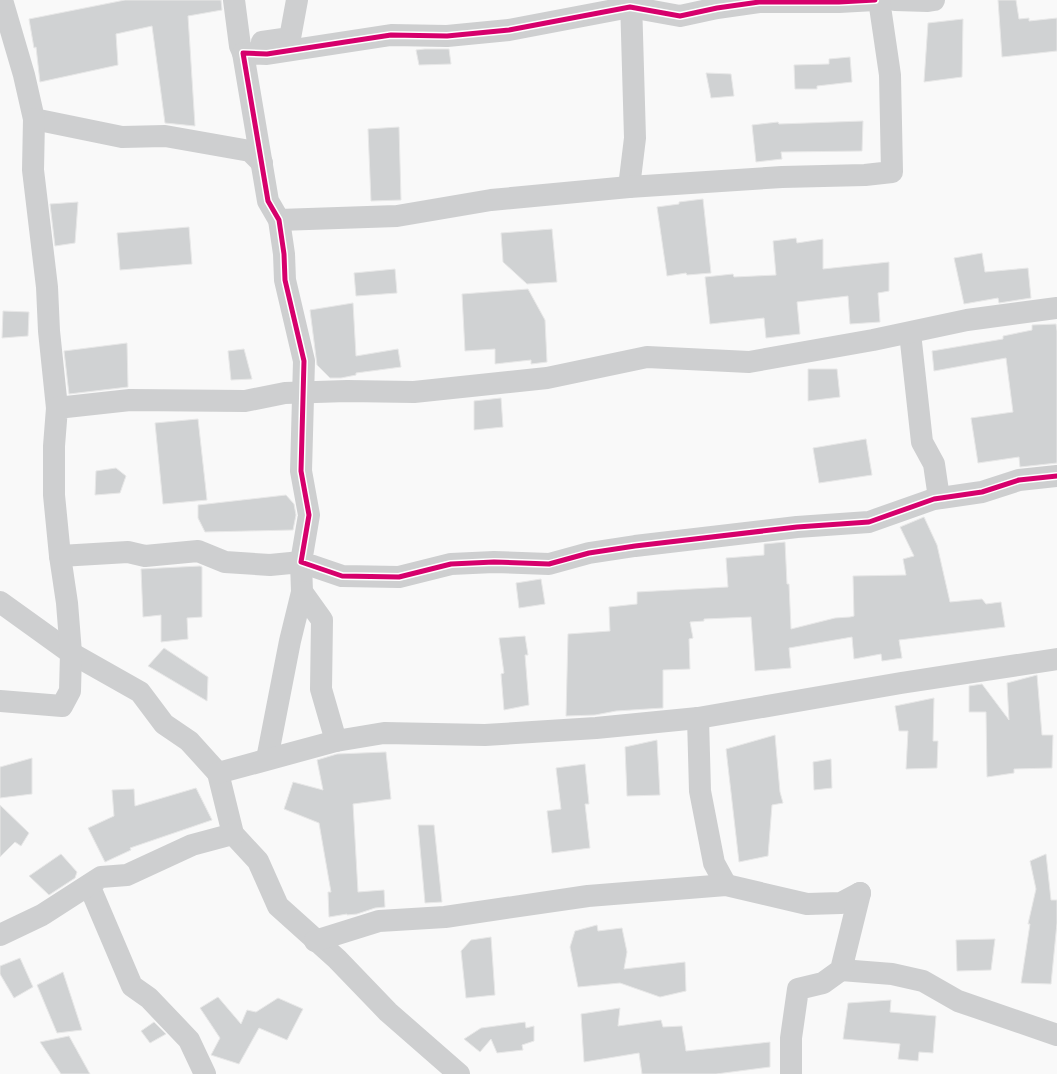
<svg xmlns="http://www.w3.org/2000/svg" width="1057" height="1074" font-family="Poppins,sans-serif">
	<style>
		.building { fill: #d0d2d3; stroke: #e8e8e8 }
		.lines { fill: none; stroke-linecap: round; stroke-linejoin: round }
		.minor { stroke: #cecfd0; stroke-width: 22 }
		.cycleway-casing { stroke: #fff; stroke-width: 8 }
		.cycleway { stroke: #d6006c; stroke-width: 5 }
	</style>
	<rect width="100%" height="100%" fill="#f9f9f9"/>
	<g class="building">
		<polygon points="125,0 221,0 222,10 188,16 195,126 165,123 152,26 116,34 118,65 40,82 36,47 34,48 29,19"/>
		<polygon points="998,0 1016,0 1019,19 1029,18 1029,21 1057,18 1057,51 1002,57"/>
		<polygon points="963,19 962,77 924,82 928,23"/>
		<polygon points="425,49 449,49 451,64 419,65 416,50"/>
		<polygon points="850,57 852,82 817,86 817,89 795,89 794,65 829,64 829,59"/>
		<polygon points="706,73 731,74 734,96 711,98"/>
		<polygon points="863,121 862,151 781,152 782,159 756,162 752,125 778,122 779,124"/>
		<polygon points="399,127 401,200 371,201 368,129"/>
		<polygon points="703,199 711,273 687,275 686,273 667,276 657,207 679,204 679,202"/>
		<polygon points="78,202 75,243 55,246 50,204"/>
		<polygon points="189,227 192,264 120,270 117,233"/>
		<polygon points="552,229 557,282 527,284 503,262 501,233"/>
		<polygon points="796,238 797,243 823,239 823,269 889,262 889,291 878,293 880,322 850,324 848,296 797,302 800,334 766,338 764,318 710,324 705,277 733,274 734,277 776,275 773,241"/>
		<polygon points="982,253 985,272 1028,268 1031,298 999,303 998,298 964,304 954,258"/>
		<polygon points="395,269 397,293 356,296 354,273"/>
		<polygon points="528,289 545,320 547,362 531,364 531,360 495,364 495,349 465,351 462,294"/>
		<polygon points="353,303 356,356 398,349 401,367 356,373 356,375 341,378 330,378 317,365 310,310"/>
		<polygon points="3,311 29,312 28,336 2,338"/>
		<polygon points="1056,324 1057,331 1057,463 1020,467 1019,457 978,463 971,418 1013,412 1006,358 934,371 932,351 1003,339 1003,336 1032,330 1032,325"/>
		<polygon points="127,343 128,387 69,394 64,351"/>
		<polygon points="244,349 252,379 231,380 228,351"/>
		<polygon points="808,369 837,369 840,397 808,401"/>
		<polygon points="501,398 503,427 474,430 474,401"/>
		<polygon points="198,419 207,500 163,504 155,423"/>
		<polygon points="866,439 872,475 819,483 813,448"/>
		<polygon points="116,468 126,476 120,493 95,495 96,471"/>
		<polygon points="286,495 294,504 296,515 293,530 205,532 198,518 198,505"/>
		<polygon points="924,517 937,545 950,602 982,599 986,604 1001,602 1005,627 899,640 902,658 882,661 881,654 854,659 852,637 789,648 791,668 755,671 751,617 704,619 704,621 690,622 693,638 689,639 690,669 663,670 663,708 616,711 595,715 566,716 568,634 610,631 609,607 637,604 637,592 728,587 726,558 764,555 764,544 785,542 787,584 789,584 791,629 835,618 850,617 854,616 853,576 906,575 903,559 914,556 900,527"/>
		<polygon points="200,566 202,567 202,617 187,618 188,639 161,642 161,615 143,617 141,569"/>
		<polygon points="541,579 545,604 519,608 516,583"/>
		<polygon points="525,636 528,655 525,655 529,705 504,710 501,674 504,673 499,638"/>
		<polygon points="164,648 208,677 207,701 148,666"/>
		<polygon points="1037,675 1042,735 1053,735 1052,768 1014,769 1014,773 987,777 986,712 969,712 969,686 982,684 1009,720 1007,683"/>
		<polygon points="934,698 933,741 938,741 937,768 906,769 908,731 899,731 895,706"/>
		<polygon points="775,735 780,792 783,803 772,805 768,856 739,862 726,749"/>
		<polygon points="657,740 660,795 627,796 625,747"/>
		<polygon points="386,752 391,799 353,804 358,892 384,890 385,907 375,908 357,914 347,915 347,914 329,917 328,892 331,892 319,823 284,809 293,782 323,790 317,760 337,754"/>
		<polygon points="32,758 32,794 0,798 0,767"/>
		<polygon points="831,759 832,788 814,790 813,762"/>
		<polygon points="585,764 589,804 585,804 590,848 552,853 547,811 561,809 556,768"/>
		<polygon points="196,788 212,820 130,848 131,850 105,862 88,828 114,816 112,790 134,789 135,806"/>
		<polygon points="0,805 29,833 21,846 15,842 0,857"/>
		<polygon points="418,825 434,825 442,902 425,903"/>
		<polygon points="61,854 77,872 75,878 49,895 29,876"/>
		<polygon points="1046,854 1051,900 1057,900 1057,923 1051,984 1021,983 1030,924 1028,924 1036,889 1030,861"/>
		<polygon points="597,925 598,931 622,928 627,952 624,969 685,962 686,991 660,997 620,983 578,987 570,947 575,931"/>
		<polygon points="491,937 495,995 466,998 461,951 471,940"/>
		<polygon points="995,939 991,970 957,971 956,940"/>
		<polygon points="20,958 33,987 14,998 0,974 0,966"/>
		<polygon points="63,972 82,1030 57,1033 37,985"/>
		<polygon points="218,997 241,1024 247,1010 256,1012 278,998 303,1009 287,1040 259,1028 239,1064 211,1055 220,1038 200,1008"/>
		<polygon points="891,1000 890,1012 936,1016 933,1053 919,1052 918,1061 898,1059 900,1044 843,1039 848,1003"/>
		<polygon points="620,1008 618,1026 661,1020 663,1027 682,1026 686,1051 770,1042 770,1067 716,1074 642,1074 639,1053 584,1062 581,1014"/>
		<polygon points="154,1022 166,1034 150,1043 141,1031"/>
		<polygon points="525,1022 526,1028 534,1026 534,1041 522,1045 523,1050 497,1053 491,1039 480,1052 464,1039 481,1028"/>
		<polygon points="69,1036 90,1074 61,1074 40,1042"/>
	</g>
	<g class="lines">
		<g class="minor">
			<polyline points="2,0 24,75 34,119 122,137 165,136 250,151 262,163"/>
			<polyline points="234,0 240,46 243,53"/>
			<polyline points="875,0 839,2 759,2 717,8 680,16 630,7 509,30 447,36 391,35 267,54 243,53 268,201 279,220 284,254 285,280 304,361 301,471 309,515 301,562 342,576 399,577 451,564 494,562 549,564 589,553 635,546 797,527 869,522 934,499 982,492 1019,480 1057,476"/>
			<polyline points="895,0 928,1 934,0"/>
			<polyline points="262,42 290,38 297,0"/>
			<polyline points="34,119 33,170 47,287 49,331 57,408"/>
			<polyline points="629,187 635,138 631,0"/>
			<polyline points="279,220 397,216 491,200 629,187 782,177 865,175 892,172 890,75 879,0"/>
			<polyline points="910,333 922,442 934,464 939,498"/>
			<polyline points="60,556 128,552 145,556 198,551 225,562 270,565 301,562 302,592 322,620 321,689 336,741"/>
			<polyline points="0,602 71,653 140,692 164,724 189,741 218,773 233,834 258,861 278,906 337,959 388,1012 459,1074"/>
			<polyline points="0,701 62,706 70,691 71,653 67,603 60,556 54,495 54,446 57,408 130,400 245,401 285,393 347,391 414,392 547,378 647,357 749,362 873,340 967,320 1057,308"/>
			<polyline points="698,718 700,791 714,863 726,885"/>
			<polyline points="267,759 290,641 302,592"/>
			<polyline points="218,773 336,741 384,733 485,735 596,728 698,718 901,683 1057,659"/>
			<polyline points="89,885 132,986 149,998 189,1040 205,1074"/>
			<polyline points="0,935 42,915 101,877 127,875 192,845 233,834"/>
			<polyline points="315,941 379,921 445,917 588,896 726,885 807,904 841,903 860,893"/>
			<polyline points="841,970 892,974 923,981 958,1001 1057,1035"/>
			<polyline points="791,1074 791,1038 798,989 823,983 841,970 860,893"/>
		</g>
		<defs>
			<polyline id="cycleway" points="875,0 839,2 759,2 717,8 680,16 630,7 509,30 447,36 391,35 267,54 243,53 268,201 279,220 284,254 285,280 304,361 301,471 309,515 301,562 342,576 399,577 451,564 494,562 549,564 589,553 635,546 797,527 869,522 934,499 982,492 1019,480 1057,476"/>
		</defs>
		<use href="#cycleway" class="cycleway-casing"/>
		<use href="#cycleway" class="cycleway"/>
	</g>
</svg>
